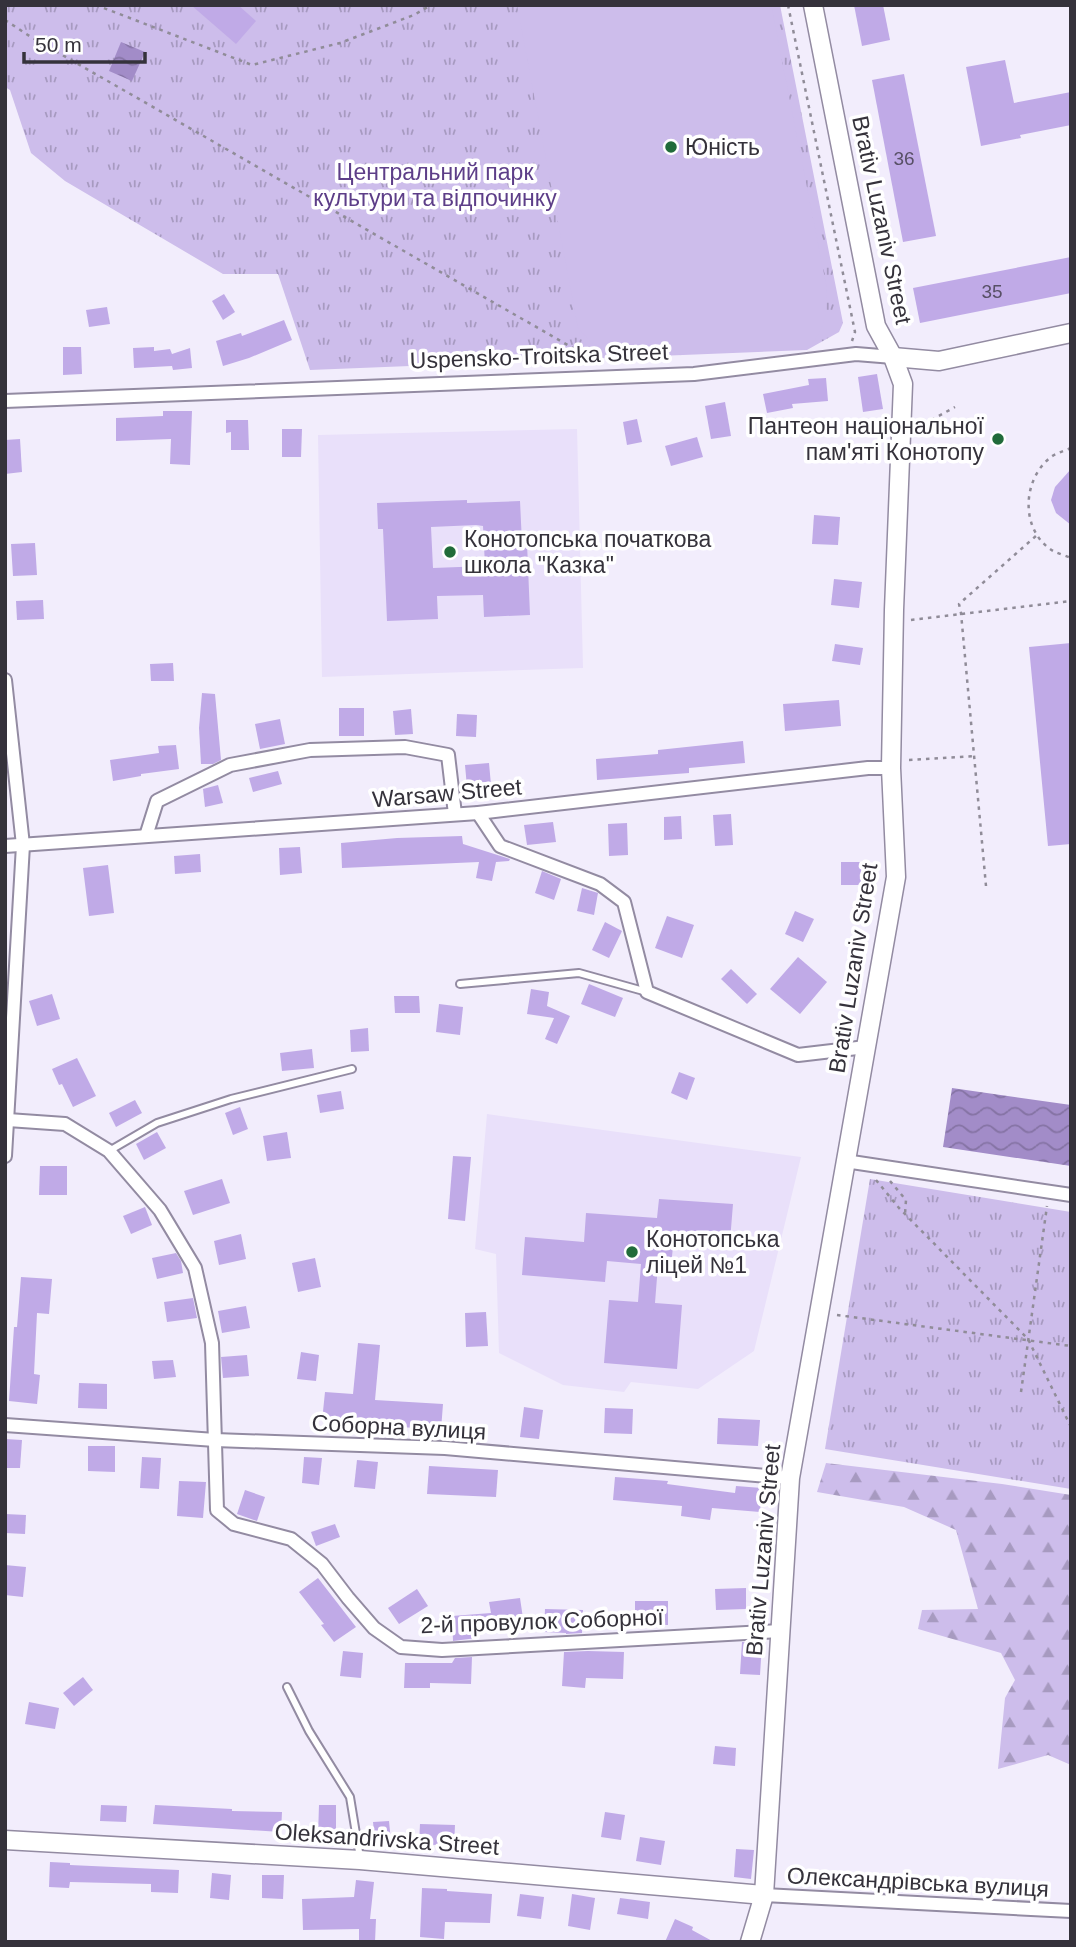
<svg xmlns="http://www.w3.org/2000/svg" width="1076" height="1947" font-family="Arial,sans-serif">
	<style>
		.built { fill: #e9e0fa }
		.forest { fill: url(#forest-firs) }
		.park { fill: url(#park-tufts) }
		.garden { fill: #cdbdeb }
		.water { fill: url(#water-waves) }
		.building { fill: #c0aae7; fill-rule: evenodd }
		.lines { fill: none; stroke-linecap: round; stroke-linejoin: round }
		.service-casing { stroke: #938ba2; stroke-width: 10 }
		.minor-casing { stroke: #938ba2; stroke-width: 16 }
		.secondary-casing { stroke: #938ba2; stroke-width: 21 }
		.path { stroke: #908c98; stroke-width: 2.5; stroke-dasharray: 3.5 5; stroke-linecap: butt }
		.service { stroke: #fff; stroke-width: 6 }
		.minor { stroke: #fff; stroke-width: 12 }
		.secondary { stroke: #fff; stroke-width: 18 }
		.poi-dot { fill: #216b3a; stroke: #fff; stroke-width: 2.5 }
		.labels { text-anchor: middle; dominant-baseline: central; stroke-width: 7; stroke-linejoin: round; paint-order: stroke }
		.number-label { font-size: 19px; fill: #585066 }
		.poi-label { font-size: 23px; fill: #35323b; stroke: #fff; text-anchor: start }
		.park-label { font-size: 23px; fill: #5d3e88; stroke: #fff }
		.street-label { font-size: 23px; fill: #35323b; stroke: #fff }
	</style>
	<defs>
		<pattern id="forest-firs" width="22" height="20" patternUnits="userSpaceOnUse" patternTransform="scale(1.75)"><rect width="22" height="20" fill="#cdbdeb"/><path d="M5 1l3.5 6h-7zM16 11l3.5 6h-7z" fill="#a79ac0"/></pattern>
		<pattern id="park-tufts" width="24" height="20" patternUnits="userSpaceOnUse" patternTransform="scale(1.75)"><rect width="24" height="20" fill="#cdbdeb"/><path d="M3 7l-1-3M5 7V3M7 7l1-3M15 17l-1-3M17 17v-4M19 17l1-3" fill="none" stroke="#a79ac0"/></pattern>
		<pattern id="water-waves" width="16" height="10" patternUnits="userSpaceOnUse" patternTransform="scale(1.75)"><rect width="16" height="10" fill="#a28cc8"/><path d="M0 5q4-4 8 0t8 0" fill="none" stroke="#8573a4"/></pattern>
	</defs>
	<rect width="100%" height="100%" fill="#f2edfc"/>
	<g class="built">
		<polygon points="577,429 583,668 322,677 318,435"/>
		<polygon points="487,1114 801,1157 754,1351 698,1389 631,1382 624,1392 563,1385 499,1353 496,1254 475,1249"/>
	</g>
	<polygon class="forest" points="826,1463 1002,1484 1071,1495 1071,1765 1048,1755 998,1769 1005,1698 1015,1680 1001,1653 918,1629 922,1610 978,1609 956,1530 904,1507 817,1492"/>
	<g class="park">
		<polygon points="5,5 780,5 843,323 839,332 807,350 310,370 278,274 223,274 65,181 31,153 10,90 5,87"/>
		<polygon points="870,1179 1071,1212 1071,1489 825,1449"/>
	</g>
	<path class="garden" d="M517,5H771L827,289C826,315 826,331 806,349L610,357L590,341L578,328Z"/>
	<g class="water">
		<polygon points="121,42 145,52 132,81 109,71"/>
		<polygon points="952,1088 1071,1105 1071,1166 943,1147"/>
	</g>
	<g class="building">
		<polygon points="191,5 238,5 256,21 236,44"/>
		<polygon points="854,5 883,5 890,40 862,46"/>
		<polygon points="1005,60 1014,103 1071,92 1071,125 1020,135 1021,138 981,146 966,67"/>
		<polygon points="904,74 936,236 903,242 872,80"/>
		<polygon points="1071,257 1071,293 920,323 913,288"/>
		<polygon points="224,294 235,312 223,320 212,301"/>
		<polygon points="107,307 110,324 89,327 86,310"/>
		<polygon points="284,320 292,340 249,358 223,366 216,341 241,333 242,336"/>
		<polygon points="63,347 81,347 82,374 63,375"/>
		<polygon points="154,347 154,351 170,349 172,354 190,348 192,368 173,370 172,366 134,368 133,348"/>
		<polygon points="877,374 883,409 863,412 858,377"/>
		<polygon points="826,378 828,401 792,404 793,408 767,413 763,394 809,385 808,379"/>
		<polygon points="725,402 731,436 711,439 705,406"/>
		<polygon points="163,411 192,411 190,465 170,464 171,439 116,441 116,418 163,416"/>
		<polygon points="637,419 642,442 627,445 623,422"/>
		<polygon points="226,420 248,420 249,450 231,450 231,432 226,433"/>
		<polygon points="282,429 302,429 301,457 282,457"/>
		<polygon points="697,437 703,457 671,466 665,446"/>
		<polygon points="20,439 22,472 5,474 5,440"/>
		<polygon points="1071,469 1071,525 1056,513 1051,500 1055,487"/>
		<path d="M467,500V503L520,501L522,543H527L530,615L484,617L483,595L437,596L438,619L387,621L383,529H378L377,503ZM476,525L483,526L485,566L433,568L431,527Z"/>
		<polygon points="814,515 840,517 838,545 812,544"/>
		<polygon points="35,543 37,575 13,576 11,544"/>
		<polygon points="834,579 862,582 859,608 831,605"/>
		<polygon points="43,600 44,619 17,620 16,601"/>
		<polygon points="1071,643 1071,674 1069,674 1071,697 1071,844 1048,846 1029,647"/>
		<polygon points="835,644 863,648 860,665 832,661"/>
		<polygon points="173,663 174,681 151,681 150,664"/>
		<polygon points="202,693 215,694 221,760 213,764 201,764 199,728"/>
		<polygon points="839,700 841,726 785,731 783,704"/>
		<rect x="339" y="708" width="25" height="28"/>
		<polygon points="411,709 413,734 395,735 393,711"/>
		<polygon points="457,714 477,715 476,737 456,736"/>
		<polygon points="280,719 285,744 260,749 255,724"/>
		<polygon points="743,741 745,763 689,768 689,773 597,780 596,759 658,754 658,750"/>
		<polygon points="176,745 179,769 141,774 141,776 113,781 110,760 159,753 158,746"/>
		<polygon points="489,763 491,785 467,787 465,765"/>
		<polygon points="278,771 282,784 253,792 249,778"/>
		<polygon points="218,785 223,803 205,807 203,789"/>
		<polygon points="731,814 733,845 715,846 713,815"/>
		<polygon points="681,816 682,839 664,840 664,817"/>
		<polygon points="553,822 556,842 527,845 524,825"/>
		<polygon points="627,823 628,855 609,856 608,824"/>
		<polygon points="462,836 463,844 510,859 509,861 496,862 492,881 476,878 479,862 342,868 341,843 397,838"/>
		<polygon points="300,847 302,873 280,875 279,848"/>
		<polygon points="200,854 201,872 175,874 174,856"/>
		<rect x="841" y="862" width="26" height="23"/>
		<polygon points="108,865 114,913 89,916 83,868"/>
		<polygon points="542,871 561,879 554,900 535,893"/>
		<polygon points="582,888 598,893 594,915 577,911"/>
		<polygon points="795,911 814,919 803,942 785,934"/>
		<polygon points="667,916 694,925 682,958 655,948"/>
		<polygon points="605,922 622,931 609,958 592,950"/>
		<polygon points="798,957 827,982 800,1014 770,989"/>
		<polygon points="731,969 757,994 747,1004 721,979"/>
		<polygon points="589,984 623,998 615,1017 581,1004"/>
		<polygon points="531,989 549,992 547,1006 570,1016 557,1044 545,1039 554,1018 527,1014"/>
		<polygon points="52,994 60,1019 37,1026 29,1001"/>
		<polygon points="394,996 419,996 420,1013 395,1013"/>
		<polygon points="439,1004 463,1007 460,1035 436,1032"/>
		<polygon points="368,1028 369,1051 351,1052 350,1030"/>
		<polygon points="312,1049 314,1068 282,1071 280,1053"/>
		<polygon points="77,1058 96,1096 73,1107 62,1084 59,1085 52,1069"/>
		<polygon points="679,1072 695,1078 687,1100 671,1093"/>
		<polygon points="341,1091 344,1109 320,1113 317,1095"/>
		<polygon points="135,1100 142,1113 116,1127 109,1113"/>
		<polygon points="240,1107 248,1129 233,1135 225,1113"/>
		<polygon points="157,1132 166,1148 144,1160 136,1144"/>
		<polygon points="287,1132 291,1158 267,1161 263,1136"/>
		<polygon points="453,1156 471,1157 465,1221 448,1219"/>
		<polygon points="40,1166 67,1166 67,1195 39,1195"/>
		<polygon points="222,1179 230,1203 193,1215 184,1191"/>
		<polygon points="659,1199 733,1204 730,1241 674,1237 671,1266 658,1265 655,1303 682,1305 677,1369 604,1363 609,1300 638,1302 641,1264 607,1261 605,1282 522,1275 525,1237 584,1242 586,1213 657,1218"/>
		<polygon points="145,1207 152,1225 131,1234 123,1216"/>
		<polygon points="241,1234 246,1259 219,1265 214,1241"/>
		<polygon points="176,1253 181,1261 183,1273 157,1279 152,1258"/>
		<polygon points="315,1258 321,1287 298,1292 292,1263"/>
		<polygon points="21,1277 52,1279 49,1314 37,1313 34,1374 40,1375 37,1404 9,1401 14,1327 17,1327"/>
		<polygon points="193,1298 197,1318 167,1322 164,1302"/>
		<polygon points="246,1306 250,1328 222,1333 218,1311"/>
		<polygon points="486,1312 488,1346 466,1347 465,1313"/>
		<polygon points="358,1343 380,1345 375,1400 443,1404 441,1430 322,1421 325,1392 353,1394"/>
		<polygon points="301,1352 319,1355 316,1381 297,1379"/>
		<polygon points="247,1355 249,1376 223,1378 221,1357"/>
		<polygon points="173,1360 176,1377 154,1379 152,1361"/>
		<polygon points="79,1383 107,1384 107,1409 78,1408"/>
		<polygon points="524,1407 543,1410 539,1439 520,1437"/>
		<polygon points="605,1408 633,1409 632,1434 604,1433"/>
		<polygon points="718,1418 760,1420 758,1446 717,1444"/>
		<polygon points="5,1439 22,1440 20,1468 5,1468"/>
		<polygon points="88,1446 115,1446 115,1472 88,1471"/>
		<polygon points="142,1457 161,1458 159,1489 140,1488"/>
		<polygon points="304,1457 322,1458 319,1485 302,1483"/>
		<polygon points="357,1460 378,1462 375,1489 354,1487"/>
		<polygon points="429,1466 498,1470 496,1497 427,1494"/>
		<polygon points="615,1477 668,1481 667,1484 735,1493 736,1486 762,1488 760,1512 712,1508 710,1520 681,1516 682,1506 613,1500"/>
		<polygon points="179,1481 206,1482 203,1518 177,1516"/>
		<polygon points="245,1490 265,1497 257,1521 237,1514"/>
		<polygon points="5,1514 26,1515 25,1534 5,1533"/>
		<polygon points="335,1524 340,1537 316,1546 311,1532"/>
		<polygon points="5,1565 26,1567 23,1597 5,1595"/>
		<polygon points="318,1578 356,1627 334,1642 321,1625 324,1624 299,1592"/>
		<polygon points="746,1588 746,1609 716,1610 715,1589"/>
		<polygon points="417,1589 428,1606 399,1624 388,1608"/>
		<polygon points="520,1598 524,1625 477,1631 477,1638 453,1641 452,1616 491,1613 489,1602"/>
		<rect x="635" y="1601" width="33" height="24"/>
		<polygon points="545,1609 583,1610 582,1633 566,1634 566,1633 544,1632"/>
		<polygon points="742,1642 762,1643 760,1675 740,1674"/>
		<polygon points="343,1651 363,1653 361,1678 340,1676"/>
		<polygon points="588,1651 624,1652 623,1679 586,1678 585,1688 562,1686 564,1652"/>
		<polygon points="472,1657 471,1684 430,1683 430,1688 404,1688 405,1663 452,1663 455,1658"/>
		<polygon points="83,1677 93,1690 74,1706 63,1693"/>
		<polygon points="29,1702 59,1708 55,1729 25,1724"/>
		<polygon points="715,1746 736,1748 735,1766 713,1764"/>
		<polygon points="101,1805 127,1806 126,1822 100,1821"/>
		<polygon points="155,1805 232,1809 232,1811 282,1812 281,1832 153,1824"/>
		<polygon points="319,1805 336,1805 336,1836 318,1836"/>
		<polygon points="605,1812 625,1815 621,1840 601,1837"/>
		<polygon points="389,1821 391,1842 375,1843 373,1822"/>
		<polygon points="420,1824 455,1825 454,1846 419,1844"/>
		<polygon points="640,1837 665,1841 661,1865 636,1861"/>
		<polygon points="736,1849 754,1850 751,1879 734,1877"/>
		<polygon points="50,1862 70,1863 70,1865 179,1870 178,1893 151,1892 151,1884 70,1882 69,1888 49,1887"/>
		<polygon points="212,1873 231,1875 229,1900 210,1898"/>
		<polygon points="262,1875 284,1875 283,1899 262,1898"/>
		<polygon points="356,1880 374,1882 370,1919 376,1919 375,1942 359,1942 359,1929 303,1930 302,1899 354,1897"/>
		<polygon points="422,1888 447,1889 447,1891 492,1894 490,1923 445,1922 444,1939 420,1937"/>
		<polygon points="520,1894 544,1897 541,1919 517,1916"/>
		<polygon points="572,1894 595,1898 590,1930 568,1926"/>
		<polygon points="620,1898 650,1902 648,1919 617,1914"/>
		<polygon points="675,1919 693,1927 692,1930 714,1942 665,1942"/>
	</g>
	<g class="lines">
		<defs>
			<g id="service">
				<polyline points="460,984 579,973 647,992"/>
				<polyline points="109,1151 157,1123 231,1099 352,1069"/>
				<polyline points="287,1687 309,1731 350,1797 360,1858"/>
			</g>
			<g id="minor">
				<polyline points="5,401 694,374 856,354 893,357"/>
				<polyline points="5,680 23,845 5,1156"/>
				<polyline points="478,813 500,846 600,884 624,902 647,992 798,1055 866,1047"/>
				<polyline points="146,836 157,801 230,765 310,750 405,747 448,755 455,814"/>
				<polyline points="5,846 478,813 868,768 891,768"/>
				<polyline points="8,1120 65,1124 109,1151 160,1210 195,1268 212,1343 217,1510 234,1524 291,1539 322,1564 348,1598 374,1628 401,1647 442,1650 780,1631"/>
				<polyline points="845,1161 1071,1195"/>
				<polyline points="5,1425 215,1440 445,1448 790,1478"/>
				<polyline points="764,1895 1071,1911"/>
			</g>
			<g id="secondary">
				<polyline points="893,357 939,361 1071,333"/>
				<polyline points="5,1840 360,1860 764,1895"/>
				<polyline points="750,1942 764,1895 790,1478 896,877 891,768 894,610 903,384 893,357 876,326 813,5"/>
			</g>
		</defs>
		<use href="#service" class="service-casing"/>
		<use href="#minor" class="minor-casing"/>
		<use href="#secondary" class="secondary-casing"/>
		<g class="path">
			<polyline points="96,5 252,65 340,43 414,15 431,5"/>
			<polyline points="788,5 855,332 852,341"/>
			<polyline points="5,20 31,37 599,363"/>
			<polyline points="924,424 955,407"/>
			<path d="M1071,448C1064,451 1056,453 1051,457C1021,480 1020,533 1055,552C1060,554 1066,556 1071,558"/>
			<polyline points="911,620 1071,601"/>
			<polyline points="909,760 975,756"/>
			<polyline points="986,886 961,613 959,604 1037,535"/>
			<polyline points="876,1180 899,1208 1028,1339 1071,1427"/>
			<polyline points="890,1181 906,1200 905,1214"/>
			<polyline points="837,1315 1071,1346"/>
			<polyline points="1021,1392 1047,1206"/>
		</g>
		<use href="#service" class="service"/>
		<use href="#minor" class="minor"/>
		<use href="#secondary" class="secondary"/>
	</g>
	<g class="poi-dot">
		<circle cx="671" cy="147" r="7"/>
		<circle cx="998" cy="439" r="7"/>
		<circle cx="450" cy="552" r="7"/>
		<circle cx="632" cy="1252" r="7"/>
	</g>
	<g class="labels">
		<g class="number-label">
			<text x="904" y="158">36</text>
			<text x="992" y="291">35</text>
		</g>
		<g class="poi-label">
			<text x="685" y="147">Юність</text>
			<text x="984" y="426" text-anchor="end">Пантеон національної<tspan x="984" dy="26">пам'яті Конотопу</tspan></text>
			<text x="464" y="539">Конотопська початкова<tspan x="464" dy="26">школа "Казка"</tspan></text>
			<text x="646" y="1239">Конотопська<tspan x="646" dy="26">ліцей №1</tspan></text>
		</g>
		<g class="park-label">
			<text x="435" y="172">Центральний парк<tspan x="435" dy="26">культури та відпочинку</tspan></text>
		</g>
		<g class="street-label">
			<text transform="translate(882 220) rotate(78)">Brativ Luzaniv Street</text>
			<text transform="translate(539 356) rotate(-2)">Uspensko-Troitska Street</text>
			<text transform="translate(447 793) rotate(-5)">Warsaw Street</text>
			<text transform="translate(853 968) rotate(-81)">Brativ Luzaniv Street</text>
			<text transform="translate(399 1427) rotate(3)">Соборна вулиця</text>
			<text transform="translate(763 1550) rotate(-85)">Brativ Luzaniv Street</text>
			<text transform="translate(542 1621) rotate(-2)">2-й провулок Соборної</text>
			<text transform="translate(387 1839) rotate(4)">Oleksandrivska Street</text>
			<text transform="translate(918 1882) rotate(3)">Олександрівська вулиця</text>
		</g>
	</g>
	<rect width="1076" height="1947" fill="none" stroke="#35323b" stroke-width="14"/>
	<path d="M24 52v10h121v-10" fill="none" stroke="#35323b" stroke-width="3.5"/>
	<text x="35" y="52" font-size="21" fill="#35323b" stroke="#ffffff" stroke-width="5" paint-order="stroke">50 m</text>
</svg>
